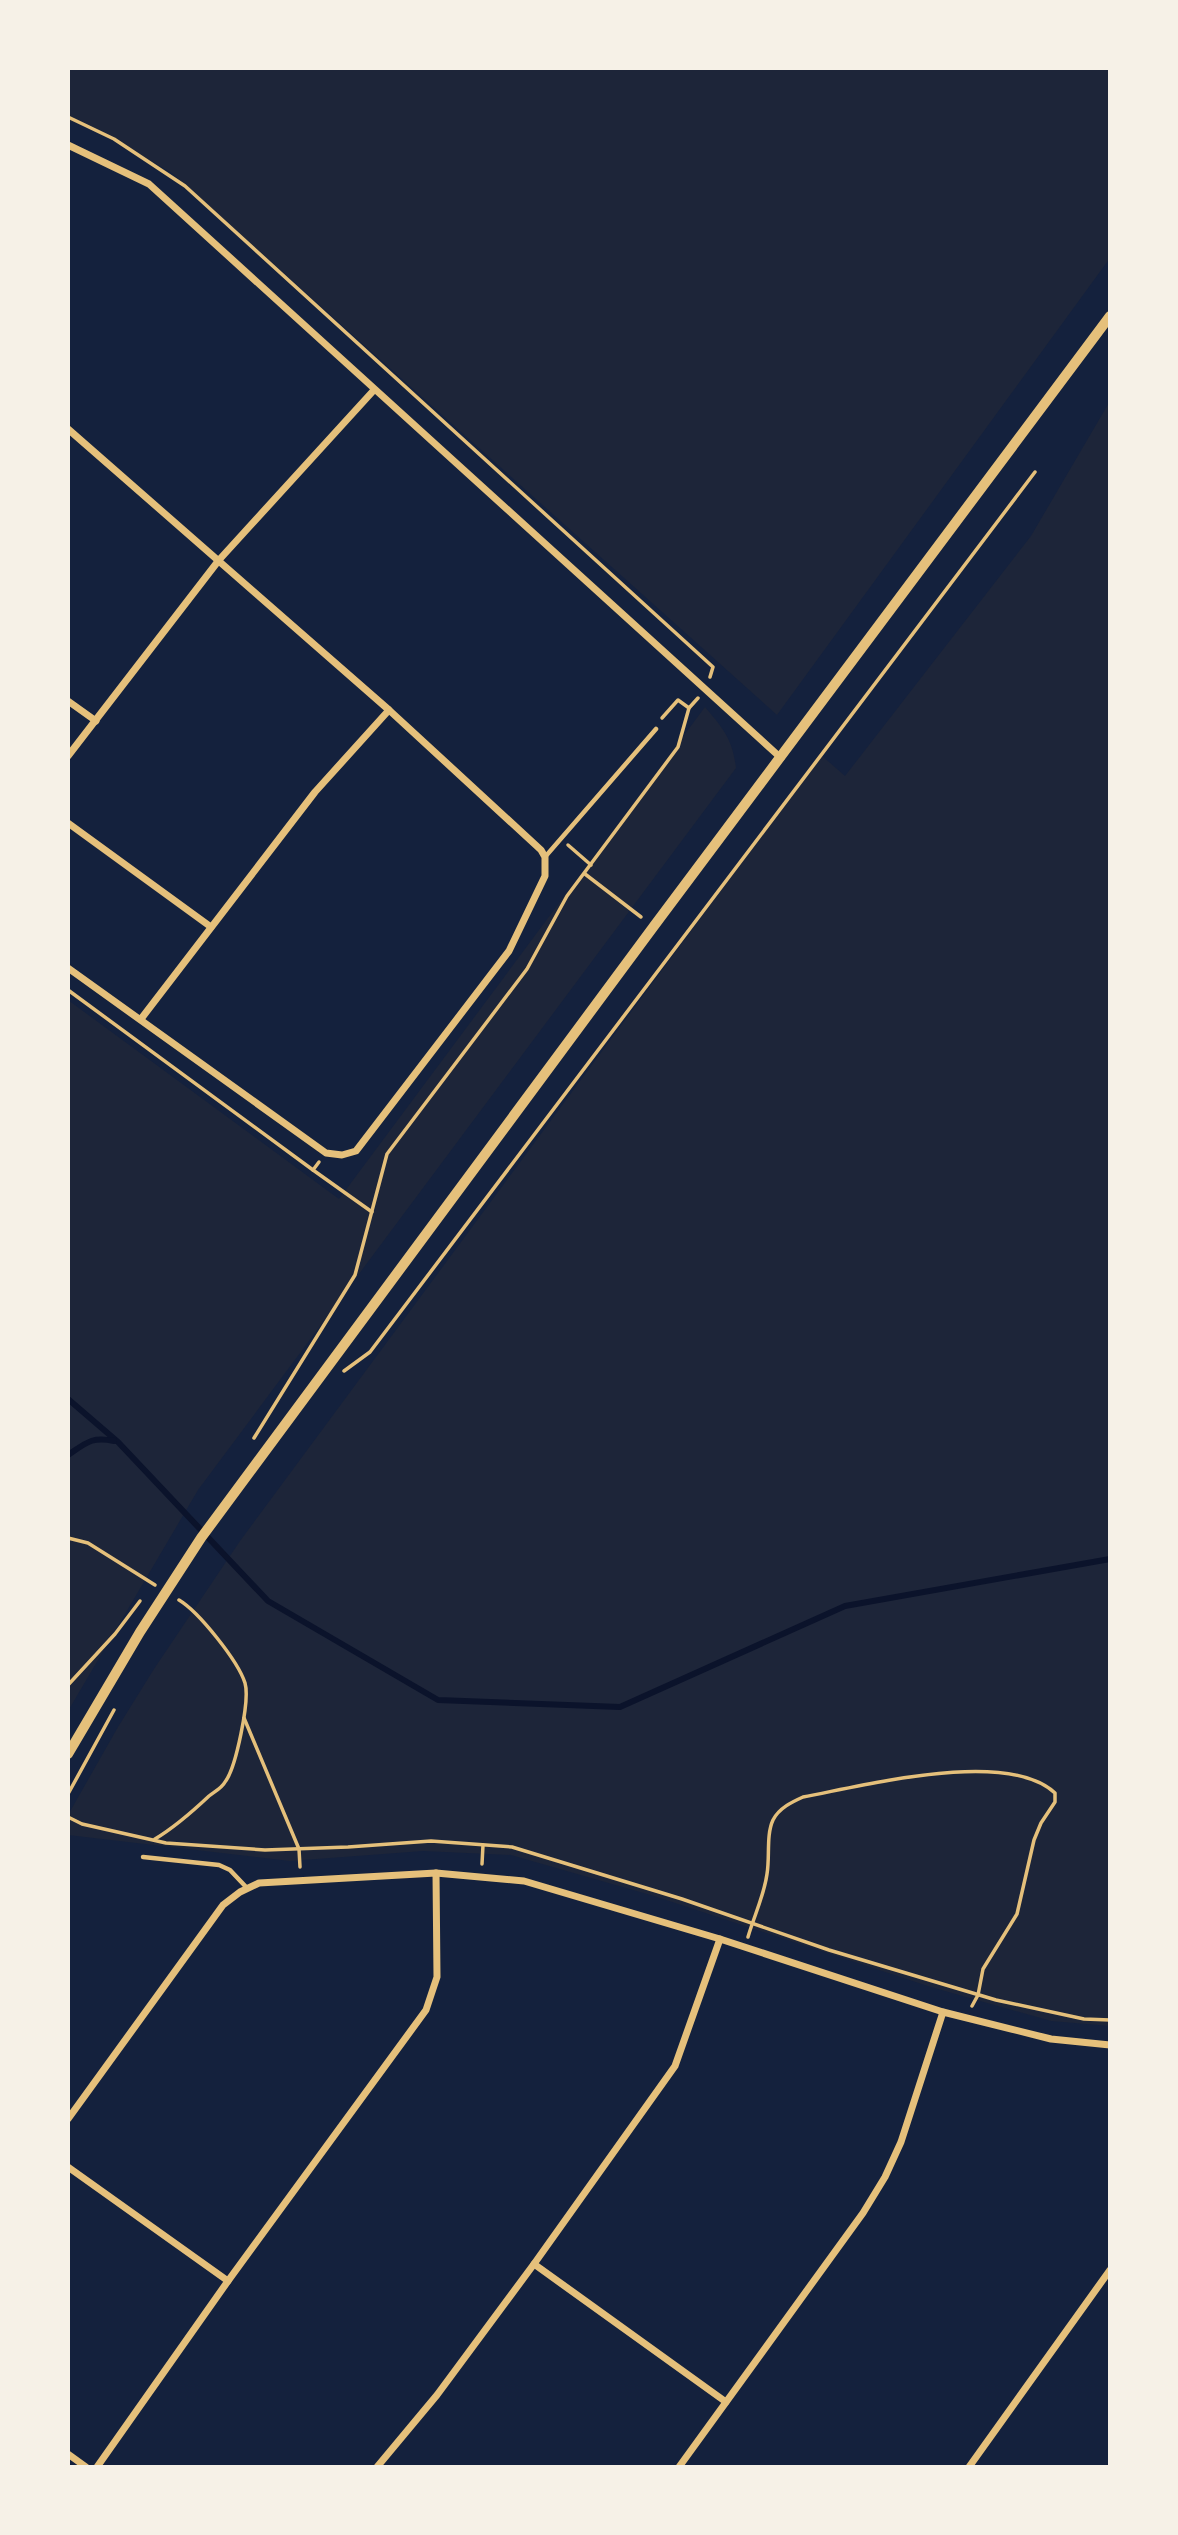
<svg xmlns="http://www.w3.org/2000/svg" width="1178" height="2535" font-family="'PT Sans',sans-serif">
	<style>
		.green { fill: #1d2539 }
		.lines { fill: none; stroke-linecap: round; stroke-linejoin: round }
		.stream { stroke: #0b132b; stroke-width: 6 }
		.path { stroke: #e5c07b; stroke-width: 3.5 }
		.service { stroke: #e5c07b; stroke-width: 4.5 }
		.minor { stroke: #e5c07b; stroke-width: 7 }
		.tertiary { stroke: #e5c07b; stroke-width: 10 }
	</style>
	<rect width="100%" height="100%" fill="#14213d"/>
	<g class="green">
		<polygon points="68,68 1110,68 1110,258 777,715 172,173 91,127 68,121"/>
		<polygon points="1110,401 1110,2026 1051,2021 931,1987 654,1896 511,1855 423,1851 290,1861 68,1835 68,1815 118,1727 154,1669 240,1541 821,755 845,776 1031,536"/>
		<path d="M705,707C723,728 733,740 736,768L198,1490L68,1711V1000L339,1199Z"/>
	</g>
	<g class="lines">
		<g class="stream">
			<polyline points="68,1399 118,1442 268,1601 438,1700 620,1707 845,1606 1110,1559"/>
			<path d="M68,1455C86,1443 92,1436 114,1441"/>
		</g>
		<g class="path">
			<polyline points="68,117 114,139 185,186 713,667 710,677"/>
			<polyline points="662,718 678,700 689,708"/>
			<polyline points="568,845 591,865"/>
			<polyline points="585,874 641,917"/>
			<polyline points="68,990 313,1170"/>
			<polyline points="319,1162 313,1170 372,1212"/>
			<polyline points="344,1371 370,1352 1035,472"/>
			<polyline points="254,1438 355,1275 387,1154 527,969 567,896 678,747 689,708 698,698"/>
			<polyline points="68,1538 88,1543 155,1585"/>
			<polyline points="68,1685 115,1634 140,1601"/>
			<polyline points="244,1718 299,1849 300,1867"/>
			<polyline points="68,1794 114,1710"/>
			<polyline points="68,1817 82,1824 166,1843 265,1850 348,1847 431,1841 512,1847 682,1899 829,1950 996,2000 1084,2019 1110,2020"/>
			<path d="M155,1839C175,1827 192,1812 209,1796C214,1792 222,1788 225,1782C236,1768 250,1700 245,1683C238,1661 199,1612 179,1600"/>
			<polyline points="482,1864 483,1845"/>
			<path d="M748,1937C754,1916 764,1896 767,1874C770,1857 766,1835 773,1820C779,1808 792,1802 803,1797C863,1786 1007,1748 1055,1793V1802L1041,1823L1034,1840L1017,1914L983,1969L978,1995L972,2006"/>
		</g>
		<g class="service">
			<polyline points="545,857 656,729"/>
			<polyline points="143,1857 219,1865 230,1870 247,1888"/>
		</g>
		<g class="minor">
			<polyline points="68,145 149,184 781,758"/>
			<polyline points="68,429 389,710 541,850 545,857 545,876 509,951 356,1151 342,1155 326,1153 68,968"/>
			<polyline points="68,701 96,721"/>
			<polyline points="68,756 219,560 374,390"/>
			<polyline points="68,823 211,927"/>
			<polyline points="141,1019 315,792 389,710"/>
			<polyline points="68,2119 223,1905 240,1892 259,1883 436,1873 524,1881 720,1939 943,2012 1051,2039 1110,2045"/>
			<polyline points="68,2167 228,2281"/>
			<polyline points="534,2264 726,2402"/>
			<polyline points="68,2454 86,2467"/>
			<polyline points="97,2467 228,2281 426,2010 437,1977 436,1873"/>
			<polyline points="377,2467 437,2395 534,2264 675,2066 720,1939"/>
			<polyline points="679,2467 863,2213 885,2177 901,2142 943,2012"/>
			<polyline points="969,2467 1110,2270"/>
		</g>
		<polyline class="tertiary" points="68,1754 140,1632 201,1538 654,926 1110,316"/>
	</g>
	<rect width="1178" height="2535" fill="none" stroke="#f6f1e7" stroke-width="140"/>
</svg>
